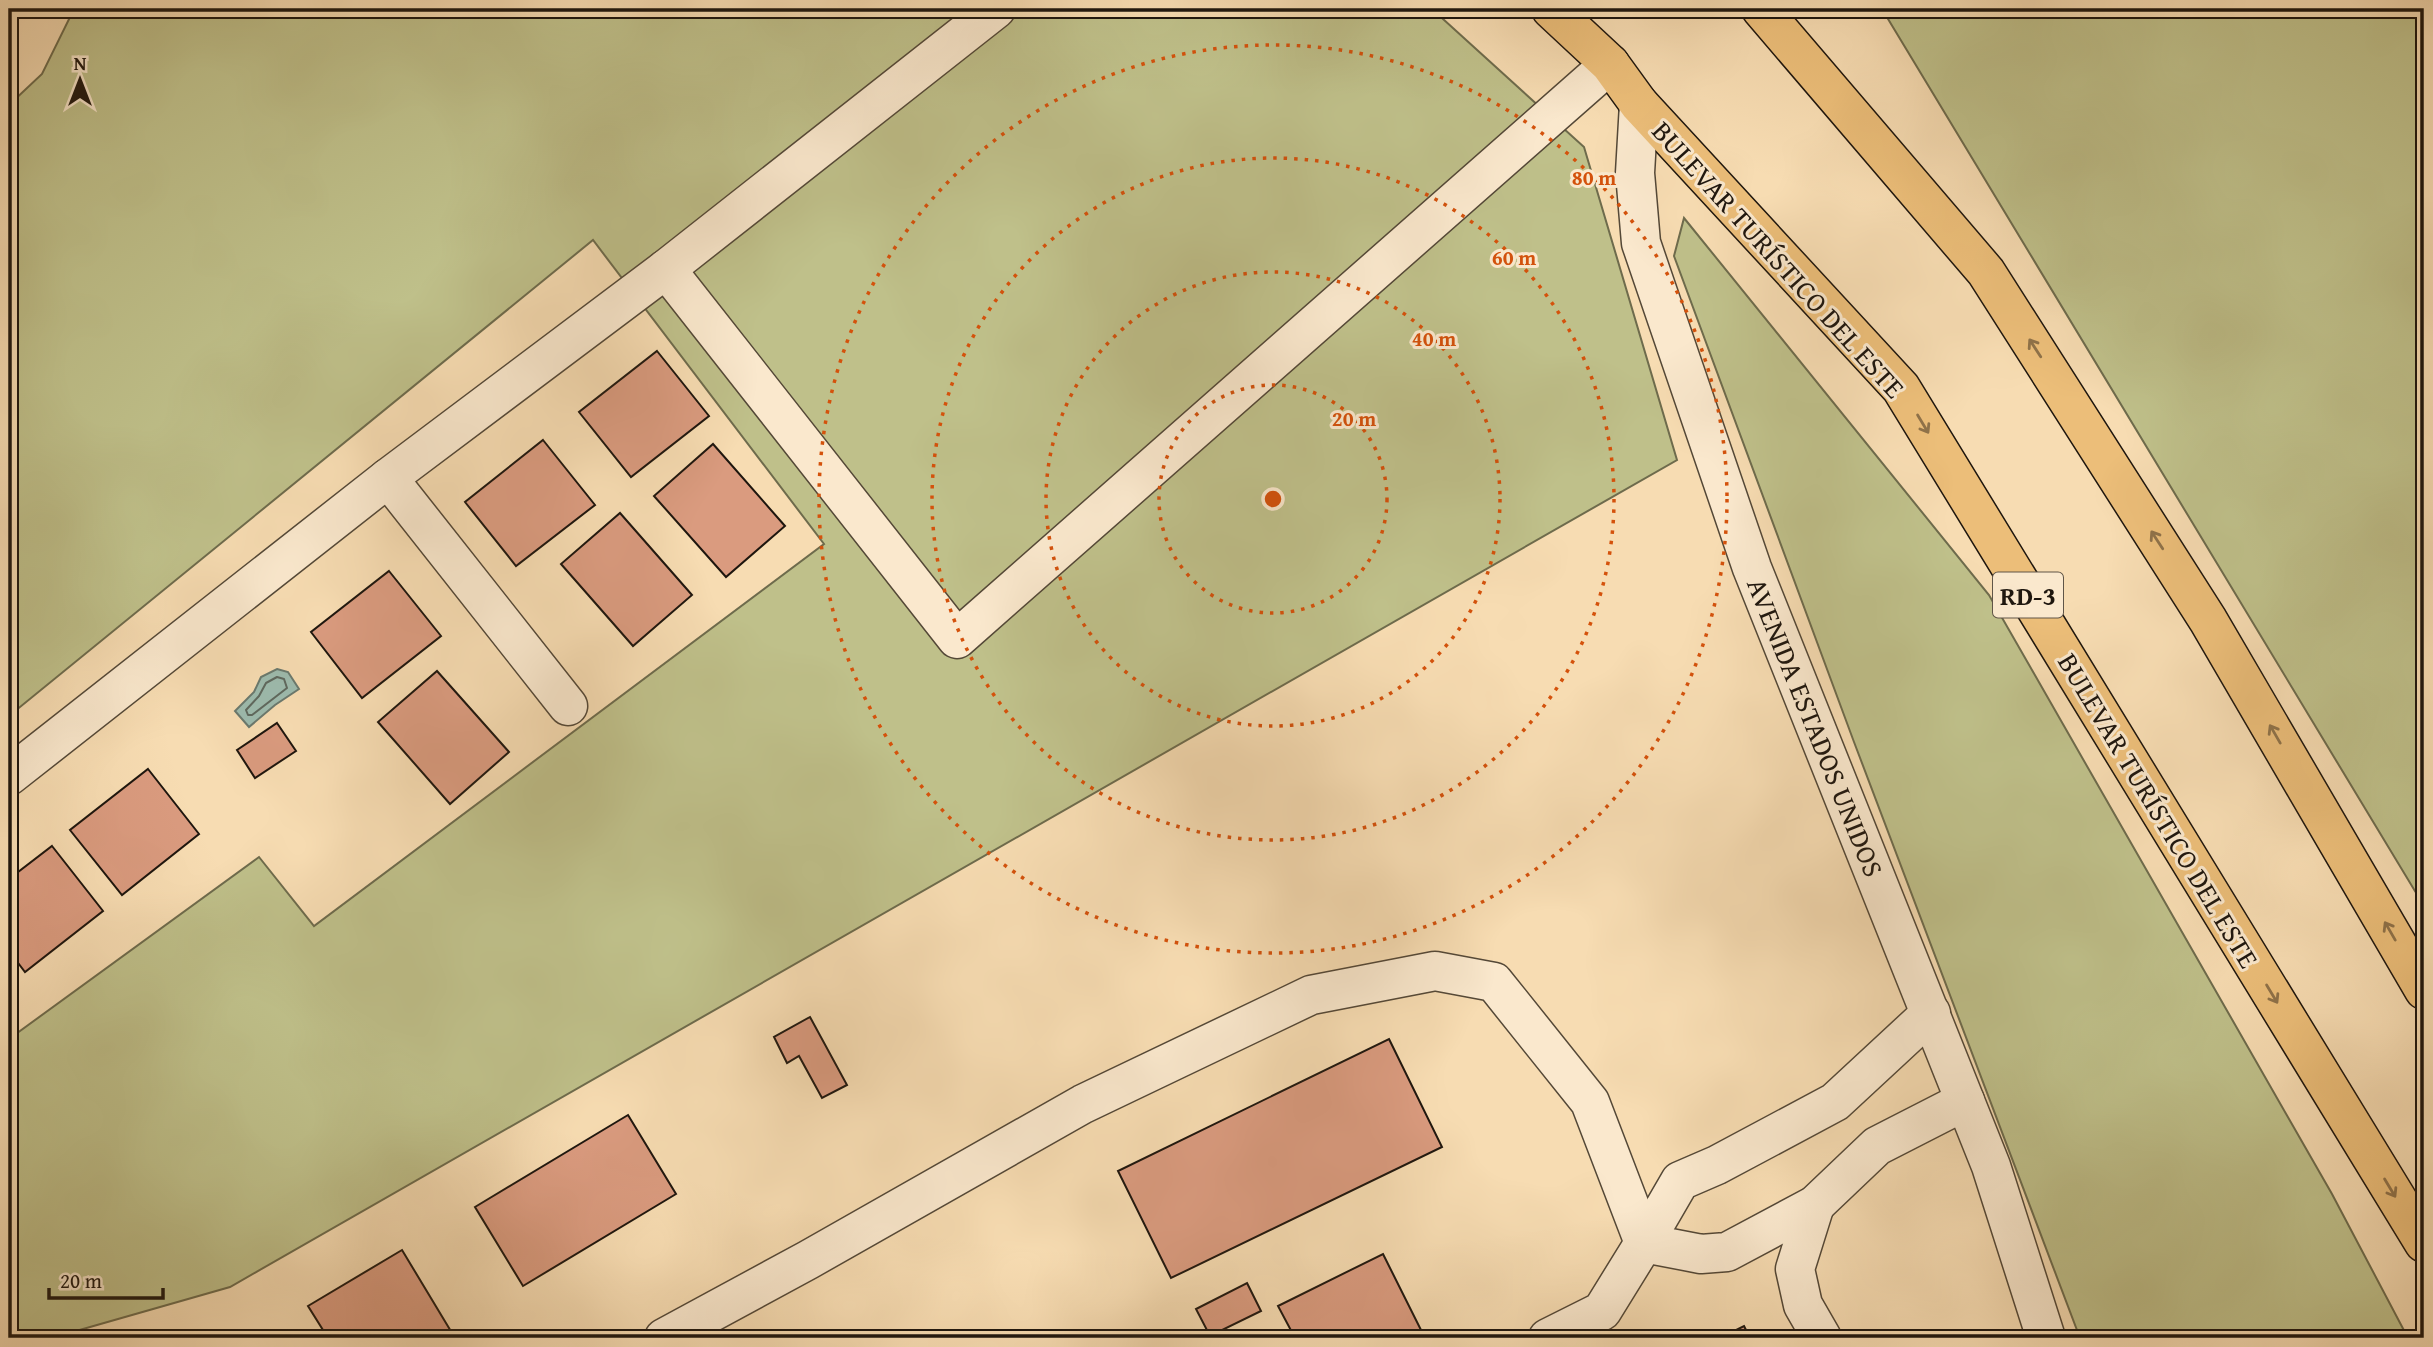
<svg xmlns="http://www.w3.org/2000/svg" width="2433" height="1347" font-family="'Gentium Book Plus',serif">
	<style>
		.green { fill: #bfc08a; stroke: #6e6b4c; stroke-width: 2 }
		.water { fill: #9dbbae; stroke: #6a796e; stroke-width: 2 }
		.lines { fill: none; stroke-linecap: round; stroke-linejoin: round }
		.shore { stroke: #5e685e; stroke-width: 2 }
		.building { fill: #da9b7f; stroke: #1e160e; stroke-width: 2 }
		.minor-casing { stroke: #544837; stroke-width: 41 }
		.highway-casing { stroke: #1e160e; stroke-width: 41 }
		.minor { stroke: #fae8cd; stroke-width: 38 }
		.highway { stroke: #ecbe79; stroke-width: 38 }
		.oneway { stroke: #8f7249 }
		.ring { fill: none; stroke: #d4520c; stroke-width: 3.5; stroke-dasharray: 3.5 7 }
		.labels { text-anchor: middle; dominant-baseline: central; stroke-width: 6; stroke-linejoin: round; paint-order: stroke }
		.shield { fill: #fae8cd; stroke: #605547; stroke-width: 2 }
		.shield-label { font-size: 26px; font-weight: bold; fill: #1e160e }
		.street-label { font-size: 28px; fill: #1e160e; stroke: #fae8cd }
		.centre { fill: #d4520c; stroke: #fae8cd; stroke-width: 3.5 }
		.ring-label { font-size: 21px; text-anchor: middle; font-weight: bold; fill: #d4520c; stroke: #fae8cd; stroke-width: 6; stroke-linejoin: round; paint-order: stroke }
	</style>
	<rect width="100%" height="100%" fill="#f7dcb2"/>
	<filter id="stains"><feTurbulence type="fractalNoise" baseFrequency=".00286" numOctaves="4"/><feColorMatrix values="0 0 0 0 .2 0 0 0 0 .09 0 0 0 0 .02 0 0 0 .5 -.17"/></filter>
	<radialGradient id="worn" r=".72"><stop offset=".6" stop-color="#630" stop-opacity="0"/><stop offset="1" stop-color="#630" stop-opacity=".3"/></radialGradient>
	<g class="green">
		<polygon points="74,9 1432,9 1584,147 1677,460 230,1287 76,1331 77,1338 9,1338 9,1039 259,857 314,926 824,544 593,240 9,716 9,105 42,74"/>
		<polygon points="1882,9 2424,9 2424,906"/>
		<polygon points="1684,218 1989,595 2332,1194 2408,1338 2080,1338 1854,742 1674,256"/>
	</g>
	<polygon class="water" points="277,669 288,672 299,689 275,705 249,727 235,711 254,692 261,677"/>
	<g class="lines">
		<polygon class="shore" points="277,677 284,679 287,688 252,715 248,715 246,710 259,696 266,683"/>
	</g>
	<g class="building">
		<polygon points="657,351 709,416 631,477 579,412"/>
		<polygon points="543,440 595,505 516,566 465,502"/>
		<polygon points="713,444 785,526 726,577 654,496"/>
		<polygon points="620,513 692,595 633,646 561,564"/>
		<polygon points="389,571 441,636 362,698 311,632"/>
		<polygon points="437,671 509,752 450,804 378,722"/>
		<polygon points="277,723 296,751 255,778 237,750"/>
		<polygon points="148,769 199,834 122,895 70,830"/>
		<polygon points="52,846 103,911 25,972 9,951 9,879"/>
		<polygon points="810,1017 847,1085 822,1098 799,1056 787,1063 774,1037"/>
		<polygon points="1389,1039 1442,1147 1171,1278 1118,1171"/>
		<polygon points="628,1115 676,1194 523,1286 475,1207"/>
		<polygon points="402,1250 455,1338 328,1338 308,1306"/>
		<polygon points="1383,1254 1425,1338 1295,1338 1278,1306"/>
		<polygon points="1247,1283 1261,1311 1210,1336 1196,1309"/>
		<polygon points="1744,1326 1750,1338 1720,1338"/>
	</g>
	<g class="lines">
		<defs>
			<g id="minor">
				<polyline points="1639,104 1635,173 1641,243 1752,568 1991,1166 2046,1338"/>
				<polyline points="666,269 957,639 1610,64"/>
				<polyline points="388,478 568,706"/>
				<polyline points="9,776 388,478 666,269 996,9"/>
				<polyline points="1931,1013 1835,1102 1717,1165 1680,1181 1644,1243 1701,1254 1727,1252 1815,1205 1877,1146 1965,1101"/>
				<polyline points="1815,1205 1795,1269 1803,1305 1822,1338"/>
				<polyline points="664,1338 808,1260 1083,1104 1311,995 1435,971 1494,982 1590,1102 1644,1243 1602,1311 1548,1338"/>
			</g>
			<g id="highway">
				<polyline points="1551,9 1610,64 1639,104 1901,388 2424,1243"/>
				<polyline points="1761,9 1986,272 2208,620 2424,990"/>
			</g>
		</defs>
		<use href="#minor" class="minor-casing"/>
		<use href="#highway" class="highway-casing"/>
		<use href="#minor" class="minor"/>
		<use href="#highway" class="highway"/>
	</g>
	<defs><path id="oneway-shaft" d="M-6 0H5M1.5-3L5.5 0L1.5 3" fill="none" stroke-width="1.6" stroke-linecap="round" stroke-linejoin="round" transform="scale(1.75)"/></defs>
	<g class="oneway">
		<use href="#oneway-shaft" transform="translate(2035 348) rotate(-123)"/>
		<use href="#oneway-shaft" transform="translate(1923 424) rotate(59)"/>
		<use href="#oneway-shaft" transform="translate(2157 540) rotate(-123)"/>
		<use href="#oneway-shaft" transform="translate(2275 734) rotate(-120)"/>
		<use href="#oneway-shaft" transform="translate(2390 931) rotate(-120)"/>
		<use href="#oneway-shaft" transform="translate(2272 994) rotate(59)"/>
		<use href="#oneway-shaft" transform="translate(2390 1188) rotate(59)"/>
	</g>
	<g class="ring">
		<circle cx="1273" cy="499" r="114"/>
		<circle cx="1273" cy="499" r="227"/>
		<circle cx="1273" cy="499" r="341"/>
		<circle cx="1273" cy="499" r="454"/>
	</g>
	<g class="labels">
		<rect class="shield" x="1993" y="572.5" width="70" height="45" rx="5"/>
		<g class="shield-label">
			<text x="2028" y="595">RD-3</text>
		</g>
		<g class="street-label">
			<text transform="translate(1779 259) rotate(48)">BULEVAR TURÍSTICO DEL ESTE</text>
			<text transform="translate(1816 727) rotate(68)">AVENIDA ESTADOS UNIDOS</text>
			<text transform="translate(2159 810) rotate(59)">BULEVAR TURÍSTICO DEL ESTE</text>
		</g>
	</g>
	<circle cx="1273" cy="499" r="10" class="centre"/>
	<g class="ring-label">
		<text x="1594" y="185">80 m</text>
		<text x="1514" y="265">60 m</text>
		<text x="1434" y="346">40 m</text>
		<text x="1354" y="426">20 m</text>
	</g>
	<rect width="2433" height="1347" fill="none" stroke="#f7dcb2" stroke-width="35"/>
	<rect x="10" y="10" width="2412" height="1326" fill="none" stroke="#1e160e" stroke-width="3.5"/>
	<rect x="18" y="18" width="2398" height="1312" fill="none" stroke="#1e160e" stroke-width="2"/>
	<g transform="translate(80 80)" stroke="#fae8cd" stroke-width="5" paint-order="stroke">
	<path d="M0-5L12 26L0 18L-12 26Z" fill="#1e160e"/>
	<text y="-10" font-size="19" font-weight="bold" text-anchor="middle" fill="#1e160e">N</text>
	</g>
	<path d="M49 1288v10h114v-10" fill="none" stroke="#1e160e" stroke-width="3.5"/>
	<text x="60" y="1288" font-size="21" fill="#1e160e" stroke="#fae8cd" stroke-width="5" paint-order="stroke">20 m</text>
	<rect width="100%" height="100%" filter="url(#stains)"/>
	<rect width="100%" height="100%" fill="url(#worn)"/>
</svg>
